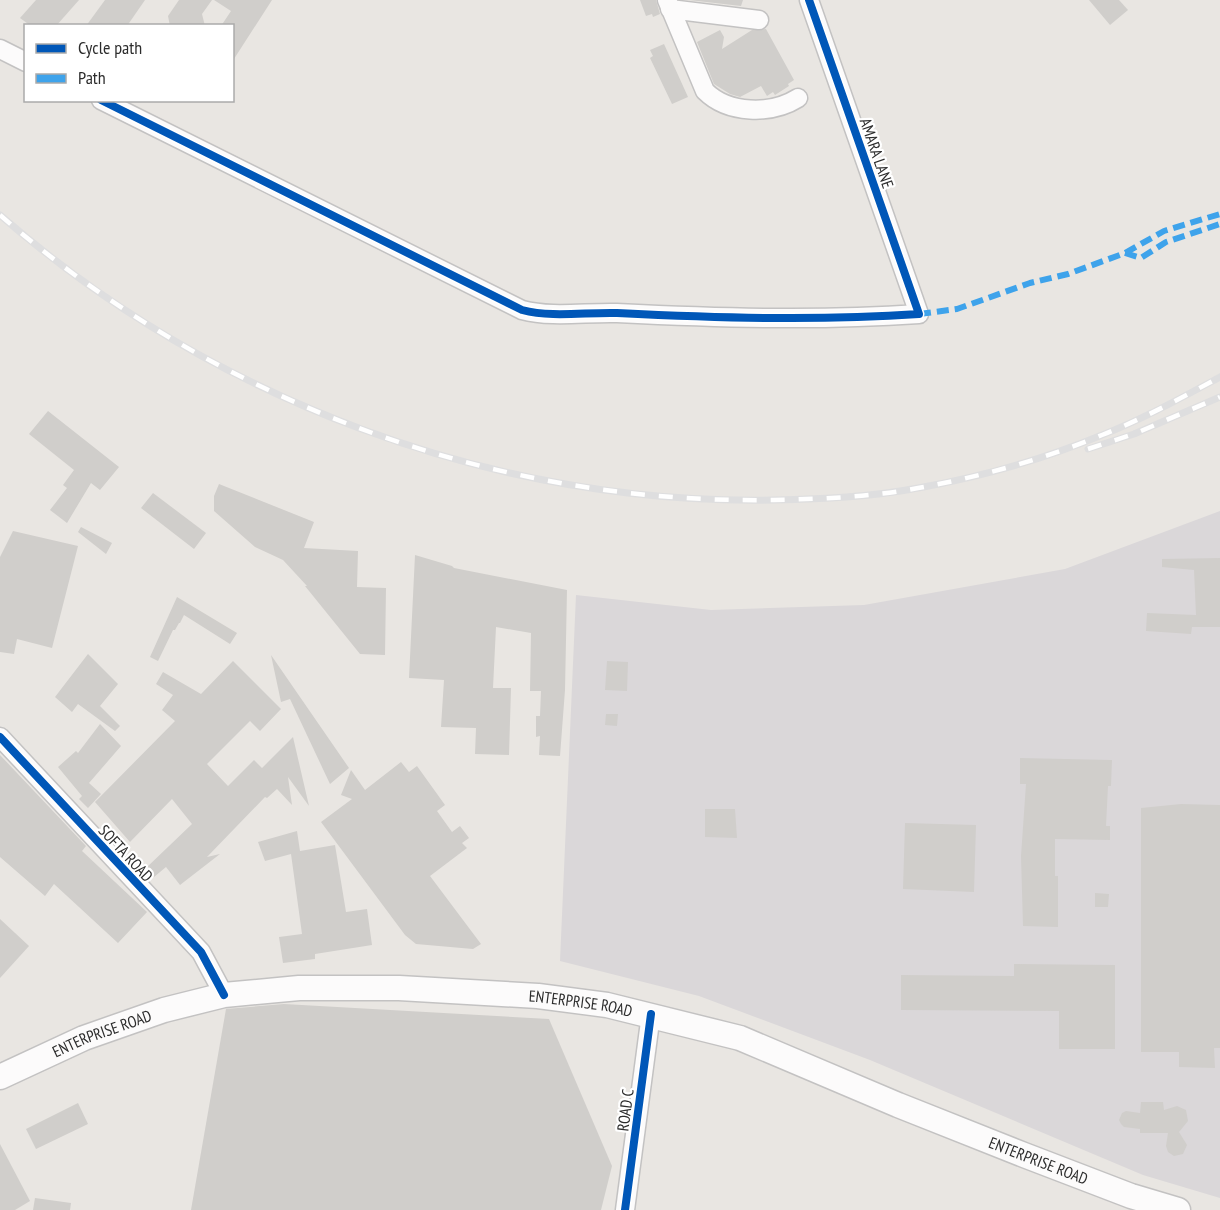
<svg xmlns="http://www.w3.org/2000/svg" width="1220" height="1210" font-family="'PT Sans Narrow',sans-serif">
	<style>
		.industrial { fill: #dad7d9 }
		.building { fill: #d0cecb }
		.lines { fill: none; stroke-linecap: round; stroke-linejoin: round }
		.street-casing { stroke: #c3c2c2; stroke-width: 21 }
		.secondary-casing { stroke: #c3c2c2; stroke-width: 27 }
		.street { stroke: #fcfbfb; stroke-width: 18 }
		.secondary { stroke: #fcfbfb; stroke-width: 24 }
		.rail-casing { stroke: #dededf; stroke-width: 7 }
		.rail { stroke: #fff; stroke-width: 4.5; stroke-dasharray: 14; stroke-linecap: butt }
		.quiet { stroke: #3ea3eb; stroke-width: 6; stroke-dasharray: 12 6; stroke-linecap: butt }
		.cycleway-casing { stroke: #fff; stroke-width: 11 }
		.cycleway { stroke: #0057b8; stroke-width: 8 }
		.labels { text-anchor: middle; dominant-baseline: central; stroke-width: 4.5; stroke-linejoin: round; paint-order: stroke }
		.street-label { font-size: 16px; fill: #2c2c2c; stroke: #fff }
	</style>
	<rect width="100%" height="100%" fill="#e9e6e2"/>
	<polygon class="industrial" points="1220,511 1220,1198 1143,1175 870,1060 699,996 560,961 576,595 711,610 864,605 1065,569"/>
	<g class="building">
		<polygon points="36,0 79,0 56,26 31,26 20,18"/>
		<polygon points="105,0 145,0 127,26 86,26"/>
		<polygon points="179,0 212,0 202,14 205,26 170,26 168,16"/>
		<polygon points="214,0 272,0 232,62 232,26 221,26 231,11"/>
		<polygon points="640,0 656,0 660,14 653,17 652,14 646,16"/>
		<polygon points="689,0 743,0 741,6"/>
		<polygon points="1089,0 1119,0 1128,10 1110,25"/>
		<polygon points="766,29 794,80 788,84 789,86 775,95 773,92 767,96 761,86 740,97 730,94 714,84 697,42 720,30 724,37 722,49 752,30"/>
		<polygon points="664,44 688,97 672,104 650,58 653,56 650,50"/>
		<polygon points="48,411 119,467 100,490 91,483 67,523 50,510 67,488 63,485 74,470 29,434"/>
		<polygon points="219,484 314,522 304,548 358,551 357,587 386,588 385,655 360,654 305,586 307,586 283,560 255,547 214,511 214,496"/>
		<polygon points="153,493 206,533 194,549 141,508"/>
		<polygon points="81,527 112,543 106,554 78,532"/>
		<polygon points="13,531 78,546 52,648 17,639 14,654 0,652 0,557"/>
		<polygon points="415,555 452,566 454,568 567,590 565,690 560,756 539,755 540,736 536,737 536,716 540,716 541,691 530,691 531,633 496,627 493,688 511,688 509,755 475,754 476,728 441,727 444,680 409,678"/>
		<polygon points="1220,558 1220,627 1192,627 1191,634 1146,631 1147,613 1196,615 1194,570 1162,567 1162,559"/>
		<polygon points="177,597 237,633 230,644 184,615 180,623 179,623 175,630 173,630 158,661 150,657"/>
		<polygon points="88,654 118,684 100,706 120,726 115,731 78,704 72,712 55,697"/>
		<polygon points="271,655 349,768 330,784 290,699 281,702"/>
		<polygon points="233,661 281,709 260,731 250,721 207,764 228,786 254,760 262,768 293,737 309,806 288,777 292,805 277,789 267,798 265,797 207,857 220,854 180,885 166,867 154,877 146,868 192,824 172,799 130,842 95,802 175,721 162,710 173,695 156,684 163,672 201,694"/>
		<polygon points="607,661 628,662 627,691 605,690"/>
		<polygon points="606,714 618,714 617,726 605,725"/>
		<polygon points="100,724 121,746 89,783 101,794 88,808 79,799 82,796 58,767 76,751 78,753"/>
		<polygon points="0,755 86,846 82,851 147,912 118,943 54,884 45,896 0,857"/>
		<polygon points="1020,758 1112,760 1111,786 1108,786 1106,826 1110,826 1110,840 1055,839 1055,876 1058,876 1058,927 1023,926 1021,856 1026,784 1020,784"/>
		<polygon points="401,762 409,772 417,766 445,805 437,811 452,832 460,826 469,838 462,843 467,848 430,876 481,944 473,949 416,944 405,935 321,822 352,799 341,795 351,770 365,790"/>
		<polygon points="1181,804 1220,805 1220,1048 1214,1048 1215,1068 1179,1067 1179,1052 1141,1052 1141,808"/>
		<polygon points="705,809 735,809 737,838 705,837"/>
		<polygon points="905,823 976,825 974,892 903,889"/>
		<polygon points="297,831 300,851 335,845 346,912 367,909 372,945 315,954 315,959 283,963 279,937 302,934 291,854 265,861 258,842"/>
		<polygon points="1095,893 1109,894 1108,907 1095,907"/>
		<polygon points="0,919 29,946 0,978"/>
		<polygon points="1014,964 1115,965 1115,1049 1059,1049 1059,1011 901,1010 901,975 1014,976"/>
		<polygon points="284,1004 549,1019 612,1166 601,1210 191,1210 226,1009"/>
		<polygon points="1141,1102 1163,1102 1164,1110 1177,1106 1186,1110 1188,1121 1179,1132 1187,1145 1183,1154 1174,1156 1168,1152 1166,1146 1168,1133 1140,1133 1140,1129 1124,1127 1121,1124 1119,1120 1122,1113 1126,1111 1140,1113"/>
		<polygon points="78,1103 88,1124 36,1149 26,1129"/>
		<polygon points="0,1144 30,1201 15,1210 0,1210"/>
		<polygon points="35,1198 71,1203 70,1210 33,1210"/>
	</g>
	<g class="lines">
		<defs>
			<g id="street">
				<path d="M667,0L705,91C728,114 771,115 798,98"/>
				<polyline points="670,9 759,20"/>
				<polyline points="0,49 26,62"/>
				<path d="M101,100L522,310C553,318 585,312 617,313C718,318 818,321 919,314L809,0"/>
				<polyline points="0,737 201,952 224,995"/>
				<polyline points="625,1210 651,1014"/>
			</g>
			<g id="secondary">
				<path id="s1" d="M0,1077L84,1038L164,1010L224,995L299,988H399L538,996L607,1005L740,1038L898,1105L1024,1155L1131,1196L1178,1210"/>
			</g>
		</defs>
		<use href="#street" class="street-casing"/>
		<use href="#secondary" class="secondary-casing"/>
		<use href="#street" class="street"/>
		<use href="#secondary" class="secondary"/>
		<defs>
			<g id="rail">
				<path d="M0,215C212,400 492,505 774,500C822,499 871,497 918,488C980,477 1044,459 1102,435C1143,419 1181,398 1220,377"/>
				<polyline points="1088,449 1134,434 1220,397"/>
			</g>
		</defs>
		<use href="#rail" class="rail-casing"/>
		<use href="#rail" class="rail"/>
		<g class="quiet">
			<polyline points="1125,253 1141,258 1166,242 1220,224"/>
			<polyline points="919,314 957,309 1030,283 1068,274 1125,253 1164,231 1220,214"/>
		</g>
		<defs>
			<g id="cycleway">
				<path d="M101,100L522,310C553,318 585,312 617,313C718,318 818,321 919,314L809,0"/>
				<polyline points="0,737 201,952 224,995"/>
				<polyline points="625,1210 651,1014"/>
			</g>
		</defs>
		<use href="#cycleway" class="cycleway-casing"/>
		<use href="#cycleway" class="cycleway"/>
	</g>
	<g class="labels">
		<g class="street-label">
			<text transform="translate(877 153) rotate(71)">AMARA LANE</text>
			<text transform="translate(126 853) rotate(47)">SOFTA ROAD</text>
			<text stroke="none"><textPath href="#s1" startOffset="597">ENTERPRISE ROAD</textPath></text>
			<text stroke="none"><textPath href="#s1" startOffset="111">ENTERPRISE ROAD</textPath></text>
			<text transform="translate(625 1110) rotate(-83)">ROAD C</text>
			<text stroke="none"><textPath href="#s1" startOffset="1083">ENTERPRISE ROAD</textPath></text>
		</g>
	</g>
	<rect x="24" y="24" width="210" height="78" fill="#ffffff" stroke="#ababab" stroke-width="1.5"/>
	<rect x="36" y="44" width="30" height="9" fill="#0057b8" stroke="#ababab" stroke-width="1.5"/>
	<text x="78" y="54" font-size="18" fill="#2c2c2c">Cycle path</text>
	<rect x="36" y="74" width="30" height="9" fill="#3ea3eb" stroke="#ababab" stroke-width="1.5"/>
	<text x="78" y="84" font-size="18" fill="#2c2c2c">Path</text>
</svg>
